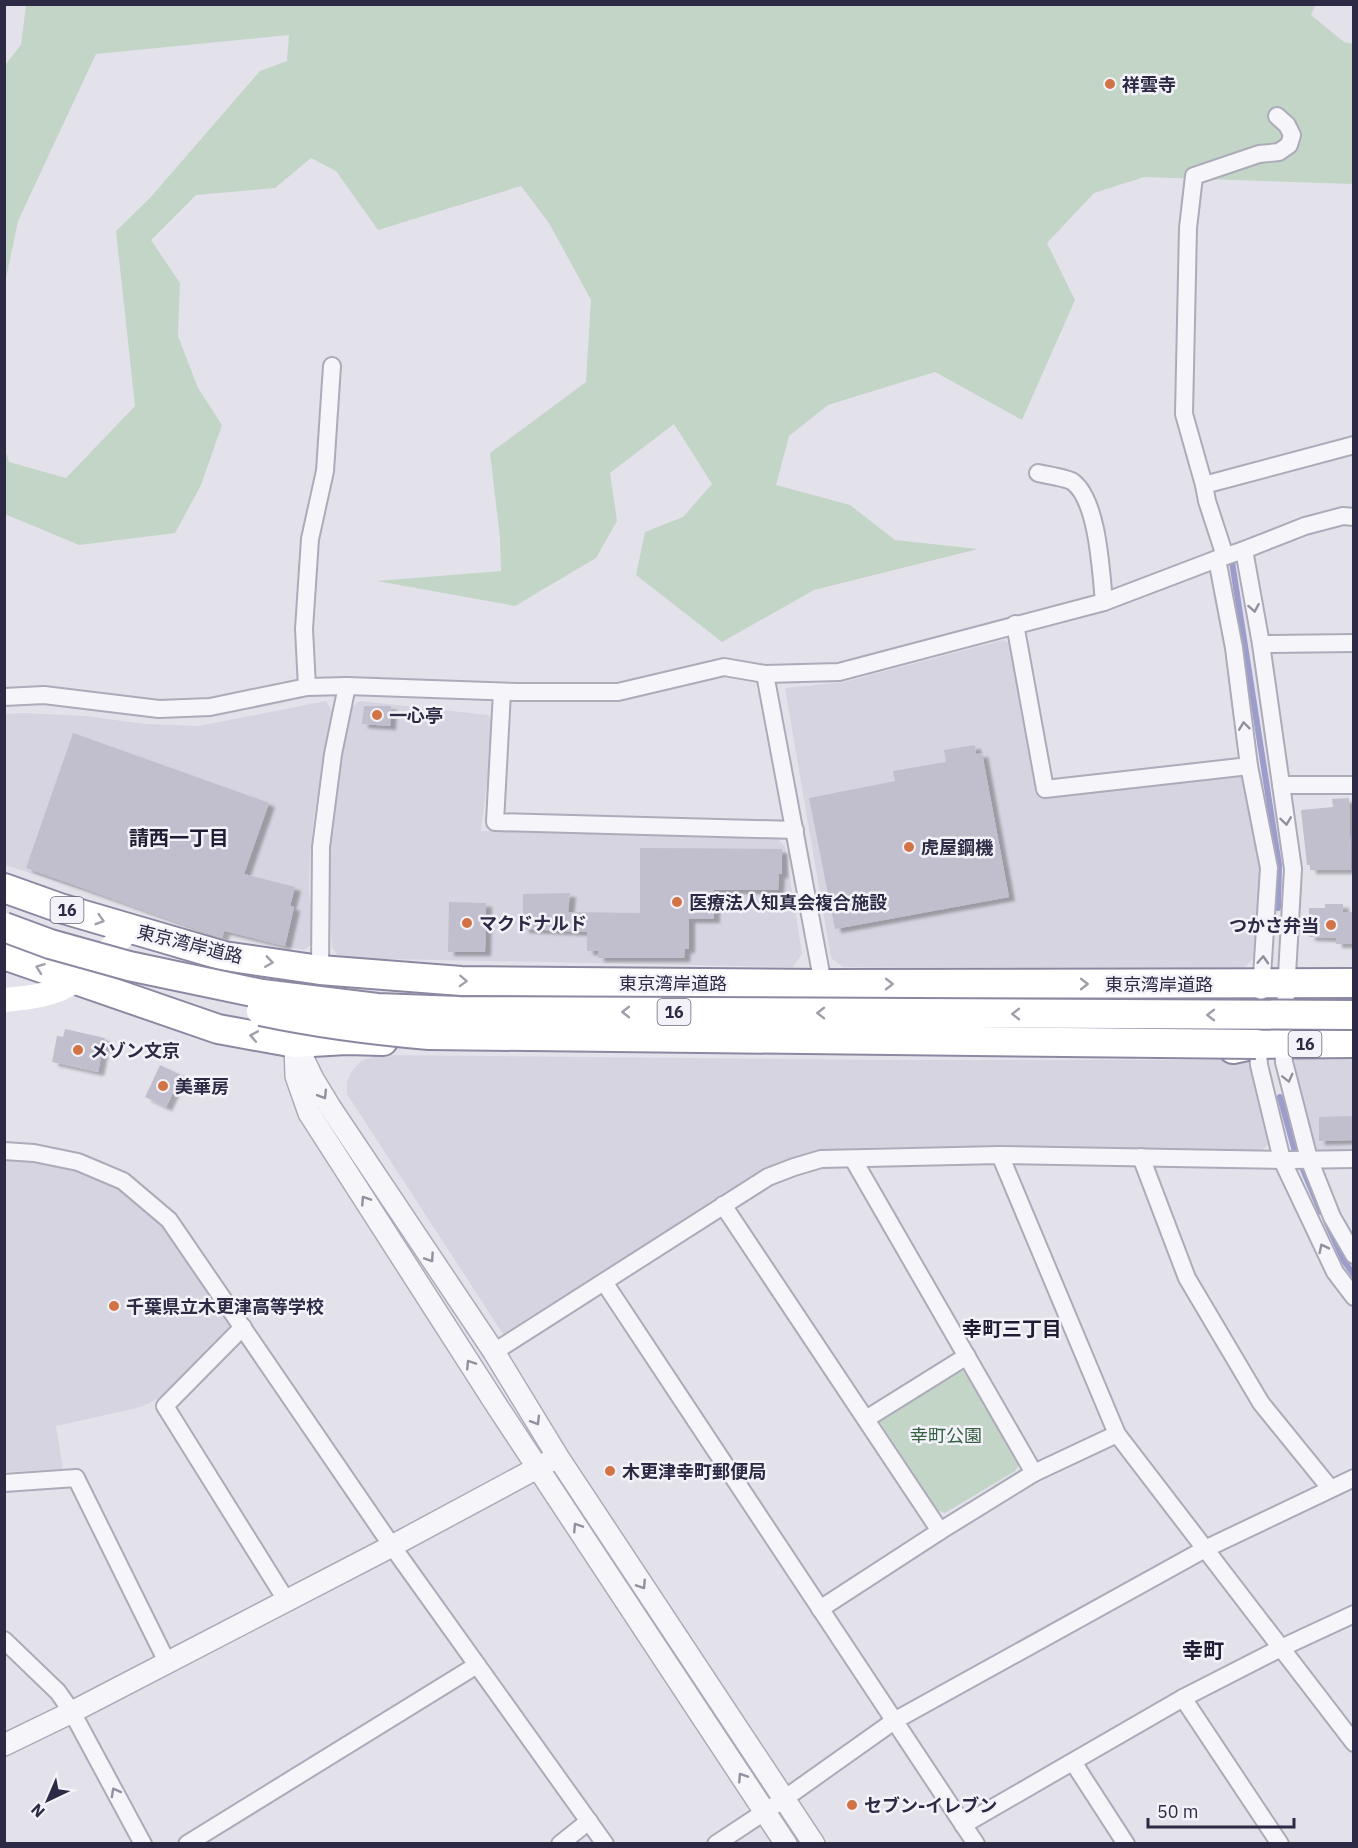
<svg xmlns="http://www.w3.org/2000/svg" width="1358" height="1848" font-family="'IBM Plex Sans','Noto Sans JP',sans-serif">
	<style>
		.built { fill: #d5d4e0 }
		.green { fill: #c3d5c7 }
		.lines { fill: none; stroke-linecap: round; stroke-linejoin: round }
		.stream { stroke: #9d9dcc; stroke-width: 6 }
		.building { fill: #c1bfce; filter: url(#shadow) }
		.minor-casing { stroke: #acabb9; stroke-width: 20 }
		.tertiary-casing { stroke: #acabb9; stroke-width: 24 }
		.trunk-casing { stroke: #8b89a2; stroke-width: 32 }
		.minor { stroke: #f6f5f9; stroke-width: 16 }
		.tertiary { stroke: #f6f5f9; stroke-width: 21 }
		.secondary { stroke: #fff; stroke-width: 24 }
		.trunk { stroke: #fff; stroke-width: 28 }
		.trunk-bridge-casing { stroke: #8b89a2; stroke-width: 32; stroke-linecap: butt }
		.trunk-bridge { stroke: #fff; stroke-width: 28 }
		.oneway { stroke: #91909e }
		.oneway2 { stroke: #a09fab }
		.poi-dot { fill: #d27345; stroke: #f2f2f8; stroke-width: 2 }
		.labels { text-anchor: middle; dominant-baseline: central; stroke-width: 5; stroke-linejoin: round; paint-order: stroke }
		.shield { fill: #f2f2f8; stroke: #67667a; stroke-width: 1.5 }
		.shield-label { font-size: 16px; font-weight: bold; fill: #2c2a44 }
		.poi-label { font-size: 18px; font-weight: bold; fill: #2c2a44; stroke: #f2f2f8; text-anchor: start }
		.street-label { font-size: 18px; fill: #2c2a44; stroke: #f2f2f8 }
		.park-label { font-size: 18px; fill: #366042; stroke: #f2f2f8 }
		.neighbourhood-label { font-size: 20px; font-weight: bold; fill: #1f1c34; stroke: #f2f2f8 }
		.quarter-label { font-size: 21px; font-weight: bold; fill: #1f1c34; stroke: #f2f2f8 }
	</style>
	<defs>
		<filter id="shadow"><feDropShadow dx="6" dy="4" stdDeviation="1.5" flood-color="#0004"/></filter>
	</defs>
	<rect width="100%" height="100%" fill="#e3e2eb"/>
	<g class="built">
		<polygon points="1003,640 1014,646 1040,796 1241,774 1244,780 1262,871 1256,956 1244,968 843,967 831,958 785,688 844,682"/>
		<polygon points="326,701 332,711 314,816 310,854 309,889 313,943 304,950 203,928 5,865 5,714 24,713 85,716 145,724 199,726"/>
		<polygon points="360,701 488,715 494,723 481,831 778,839 785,847 802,954 793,967 340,958 332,948 328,864 336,786 352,707"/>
		<polygon points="378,1055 884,1060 1249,1060 1256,1067 1269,1143 1263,1150 888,1147 826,1150 789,1159 762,1170 510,1333 503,1334 347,1094 347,1081 352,1071 361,1061"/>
		<polygon points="1353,1055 1353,1150 1318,1150 1309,1143 1294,1068 1295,1060 1303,1057"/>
		<polygon points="4,1155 63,1166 90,1175 113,1186 149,1211 175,1238 230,1323 222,1342 157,1399 141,1407 56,1426 63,1469 5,1472"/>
	</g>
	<g class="green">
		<polygon points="1316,4 1311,15 1344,42 1353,44 1353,184 1144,177 1094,193 1047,243 1075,300 1022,420 935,372 828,405 789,436 776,485 850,505 895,540 978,549 814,590 722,642 636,575 645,532 683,517 712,484 674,424 610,473 617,521 596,558 515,606 377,581 501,571 500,538 490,453 586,382 591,300 549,223 521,186 378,230 336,171 311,158 275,188 196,195 151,240 180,283 178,336 198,388 222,425 201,485 175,533 79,545 5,514 5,449 9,462 66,478 135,406 116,231 150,198 260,71 287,61 289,35 96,54 18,221 5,283 5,65 21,45 26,5"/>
		<polygon points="958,1369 965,1372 1019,1465 1015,1471 945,1513 936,1510 880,1422 883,1416"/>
	</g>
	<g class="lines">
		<g class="stream">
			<polyline points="1232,562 1279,865 1278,908"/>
			<polyline points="1280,1097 1294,1148 1321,1212"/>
			<polyline points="1326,1221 1344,1261 1354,1275"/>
		</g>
	</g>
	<g class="building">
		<polygon points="364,706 391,706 390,726 362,724"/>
		<polygon points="73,733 269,803 244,874 295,887 290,906 294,907 285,946 224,931 222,938 26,868"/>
		<polygon points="975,745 976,754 982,753 1009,897 835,929 809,798 895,781 893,771 946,762 944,750"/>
		<polygon points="1349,798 1351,870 1310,870 1310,865 1307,865 1301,810 1333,807 1332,799"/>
		<polygon points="640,848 782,849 782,874 779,874 778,890 714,890 714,919 689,919 689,949 685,949 684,958 598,958 598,951 587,951 587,932 523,929 523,894 570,893 568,912 640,913"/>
		<polygon points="449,902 486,903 485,952 448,952"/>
		<polygon points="1325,904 1343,904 1343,912 1353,912 1353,944 1336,944 1336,938 1309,937 1309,908 1325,908"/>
		<polygon points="65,1029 105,1038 98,1072 52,1062 57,1036 63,1037"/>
		<polygon points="160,1065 181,1075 166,1107 145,1097"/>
		<polygon points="1353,1116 1353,1140 1319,1141 1319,1117"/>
	</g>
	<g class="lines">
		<defs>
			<g id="minor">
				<path d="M1038,473C1046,475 1067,478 1073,482C1098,501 1101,572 1104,602"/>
				<polyline points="1204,485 1184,414 1188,228 1194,176 1259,154 1279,152 1289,145 1292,135 1287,125 1277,116"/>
				<polyline points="1244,550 1261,644 1293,869 1283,1045 1284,1062 1309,1159 1332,1217 1354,1255"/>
				<polyline points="1225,556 1207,501 1204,485 1354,445"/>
				<polyline points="1217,559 1234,648 1249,766 1269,868 1261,991"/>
				<polyline points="1015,624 1045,789 1249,766"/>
				<polyline points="1261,644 1354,643"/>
				<polyline points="765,674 823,984"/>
				<polyline points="307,687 304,629 310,539 325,471 332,366"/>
				<polyline points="502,692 495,822 795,830"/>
				<polyline points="4,697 44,695 159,709 210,707 307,687 347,686 517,692 618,692 724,667 765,674 839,672 1104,602 1217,559 1244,550 1305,526 1343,516 1354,517"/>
				<polyline points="1281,785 1354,785"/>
				<polyline points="320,970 321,847 333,754 347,686"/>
				<polyline points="1257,1037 1259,1065 1282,1160 1335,1272 1354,1297"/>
				<polyline points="4,1151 34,1153 78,1162 123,1181 169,1220 392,1546 605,1844"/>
				<polyline points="1000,1155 1117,1434 1354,1743"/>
				<polyline points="1141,1157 1187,1278 1261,1403 1330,1488"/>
				<polyline points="853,1159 1034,1473"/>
				<polyline points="723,1205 940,1531"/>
				<polyline points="604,1282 976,1844"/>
				<polyline points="243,1327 165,1406 286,1600"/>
				<polyline points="494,1352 768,1177 794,1167 821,1159 1000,1155 1291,1160 1354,1159"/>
				<polyline points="866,1419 967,1356"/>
				<polyline points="4,1483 76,1478 167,1662"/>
				<polyline points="820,1609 940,1531 1034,1473 1117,1434"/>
				<polyline points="4,1640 58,1692 72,1712 143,1844"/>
				<polyline points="1183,1698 1280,1844"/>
				<polyline points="1073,1762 1126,1844"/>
				<polyline points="963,1825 1183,1698 1281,1648 1354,1614"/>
				<polyline points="187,1844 477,1665"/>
				<polyline points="560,1844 589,1821"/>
				<polyline points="716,1844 784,1799 894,1721 1205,1549 1354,1478"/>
			</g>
			<g id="tertiary">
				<polyline points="298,1029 295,1043 296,1076 309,1113 497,1406 786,1844"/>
				<polyline points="300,1052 313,1079 330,1107 494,1352 558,1457 814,1844"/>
				<polyline points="4,1745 72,1712 392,1546 550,1461"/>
			</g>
			<g id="trunk">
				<polyline points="4,888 60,908 224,956 320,970 461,981 823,984 1354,983"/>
				<polyline points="4,955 218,1029 295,1043 346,1040 383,1041"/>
				<polyline points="1233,1049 1256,1044 1354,1043"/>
			</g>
		</defs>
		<use href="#minor" class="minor-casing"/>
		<use href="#tertiary" class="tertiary-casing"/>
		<use href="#trunk" class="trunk-casing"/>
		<use href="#minor" class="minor"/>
		<use href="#tertiary" class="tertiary"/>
		<path class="secondary" d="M4,1000C29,998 56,995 76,980C94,967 113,945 130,929"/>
		<use href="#trunk" class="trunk"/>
		<defs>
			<g id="trunk-bridge">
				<polyline points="4,927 50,944 129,966 262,994 377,1008 459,1011 1354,1015"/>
				<path d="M261,1011C317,1023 372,1030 429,1035L1256,1044"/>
			</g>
		</defs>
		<use href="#trunk-bridge" class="trunk-bridge-casing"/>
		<use href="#trunk-bridge" class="trunk-bridge"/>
	</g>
	<defs><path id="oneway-chevron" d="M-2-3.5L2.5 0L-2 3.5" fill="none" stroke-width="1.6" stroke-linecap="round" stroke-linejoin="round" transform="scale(1.5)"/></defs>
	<g class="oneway">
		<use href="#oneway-chevron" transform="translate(1254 608) rotate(80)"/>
		<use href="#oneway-chevron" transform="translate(1244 726) rotate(-97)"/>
		<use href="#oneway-chevron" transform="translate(1286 821) rotate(82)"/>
		<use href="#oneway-chevron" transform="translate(1263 960) rotate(-87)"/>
		<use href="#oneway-chevron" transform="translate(1288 1078) rotate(76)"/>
		<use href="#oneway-chevron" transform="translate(323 1095) rotate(58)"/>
		<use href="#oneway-chevron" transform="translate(365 1200) rotate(-123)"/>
		<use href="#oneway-chevron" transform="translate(1323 1248) rotate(-116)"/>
		<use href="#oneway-chevron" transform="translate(430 1258) rotate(56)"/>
		<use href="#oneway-chevron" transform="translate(470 1364) rotate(-123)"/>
		<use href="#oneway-chevron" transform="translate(536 1421) rotate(59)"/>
		<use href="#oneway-chevron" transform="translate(577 1527) rotate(-123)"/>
		<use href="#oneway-chevron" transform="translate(642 1585) rotate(57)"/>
		<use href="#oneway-chevron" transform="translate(742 1777) rotate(-123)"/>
		<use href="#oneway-chevron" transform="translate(115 1792) rotate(-119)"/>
	</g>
	<g class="oneway2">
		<use href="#oneway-chevron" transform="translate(100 920) rotate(17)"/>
		<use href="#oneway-chevron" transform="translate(269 962) rotate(8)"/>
		<use href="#oneway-chevron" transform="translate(40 968) rotate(-160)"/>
		<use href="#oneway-chevron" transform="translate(463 981) rotate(2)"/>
		<use href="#oneway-chevron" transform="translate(889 984)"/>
		<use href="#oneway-chevron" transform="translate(1084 984)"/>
		<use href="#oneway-chevron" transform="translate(626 1012) rotate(-180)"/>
		<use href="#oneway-chevron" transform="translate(821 1013) rotate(-180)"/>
		<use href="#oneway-chevron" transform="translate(1016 1014) rotate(-180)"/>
		<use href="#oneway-chevron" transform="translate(1211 1015) rotate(-180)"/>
		<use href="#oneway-chevron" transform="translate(254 1036) rotate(-170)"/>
	</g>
	<g class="poi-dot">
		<circle cx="1110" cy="84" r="6"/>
		<circle cx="377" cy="715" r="6"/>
		<circle cx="909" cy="847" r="6"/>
		<circle cx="677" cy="902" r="6"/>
		<circle cx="467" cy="923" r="6"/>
		<circle cx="1331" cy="925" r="6"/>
		<circle cx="78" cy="1050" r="6"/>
		<circle cx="163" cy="1086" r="6"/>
		<circle cx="114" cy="1306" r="6"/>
		<circle cx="610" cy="1471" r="6"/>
		<circle cx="852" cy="1805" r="6"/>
	</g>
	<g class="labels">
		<g class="shield">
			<rect x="50.5" y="897" width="33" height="26" rx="4.5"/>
			<rect x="657.5" y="999" width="33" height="26" rx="4.5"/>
			<rect x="1288.5" y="1031" width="33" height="26" rx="4.5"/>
		</g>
		<g class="shield-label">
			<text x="67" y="910">16</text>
			<text x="674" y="1012">16</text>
			<text x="1305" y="1044">16</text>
		</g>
		<g class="poi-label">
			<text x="1122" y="84">祥雲寺</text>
			<text x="389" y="715">一心亭</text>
			<text x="921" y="847">虎屋鋼機</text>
			<text x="689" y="902">医療法人知真会複合施設</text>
			<text x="479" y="923">マクドナルド</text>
			<text x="1319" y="925" text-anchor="end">つかさ弁当</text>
			<text x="90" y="1050">メゾン文京</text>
			<text x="175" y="1086">美華房</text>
			<text x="126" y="1306">千葉県立木更津高等学校</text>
			<text x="622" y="1471">木更津幸町郵便局</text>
			<text x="864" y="1805">セブン-イレブン</text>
		</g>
		<g class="street-label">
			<text transform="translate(190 944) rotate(14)">東京湾岸道路</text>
			<text x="673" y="983">東京湾岸道路</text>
			<text x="1159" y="984">東京湾岸道路</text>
		</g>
		<g class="park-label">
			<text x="946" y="1435">幸町公園</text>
		</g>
		<g class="neighbourhood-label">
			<text x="179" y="837">請西一丁目</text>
			<text x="1012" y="1328">幸町三丁目</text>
		</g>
		<g class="quarter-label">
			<text x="1203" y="1650">幸町</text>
		</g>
	</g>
	<rect width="1358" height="1848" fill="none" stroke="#2c2a44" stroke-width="12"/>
	<g transform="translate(48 1800) rotate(224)" stroke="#f2f2f8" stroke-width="4.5" paint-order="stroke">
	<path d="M0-4.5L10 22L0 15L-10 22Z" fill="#2c2a44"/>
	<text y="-9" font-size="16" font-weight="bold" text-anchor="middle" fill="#2c2a44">N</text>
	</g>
	<path d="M1148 1818v9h146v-9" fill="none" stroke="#2c2a44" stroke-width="3"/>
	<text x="1157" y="1818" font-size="18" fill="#2c2a44" stroke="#f2f2f8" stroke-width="4.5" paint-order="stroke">50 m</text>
</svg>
